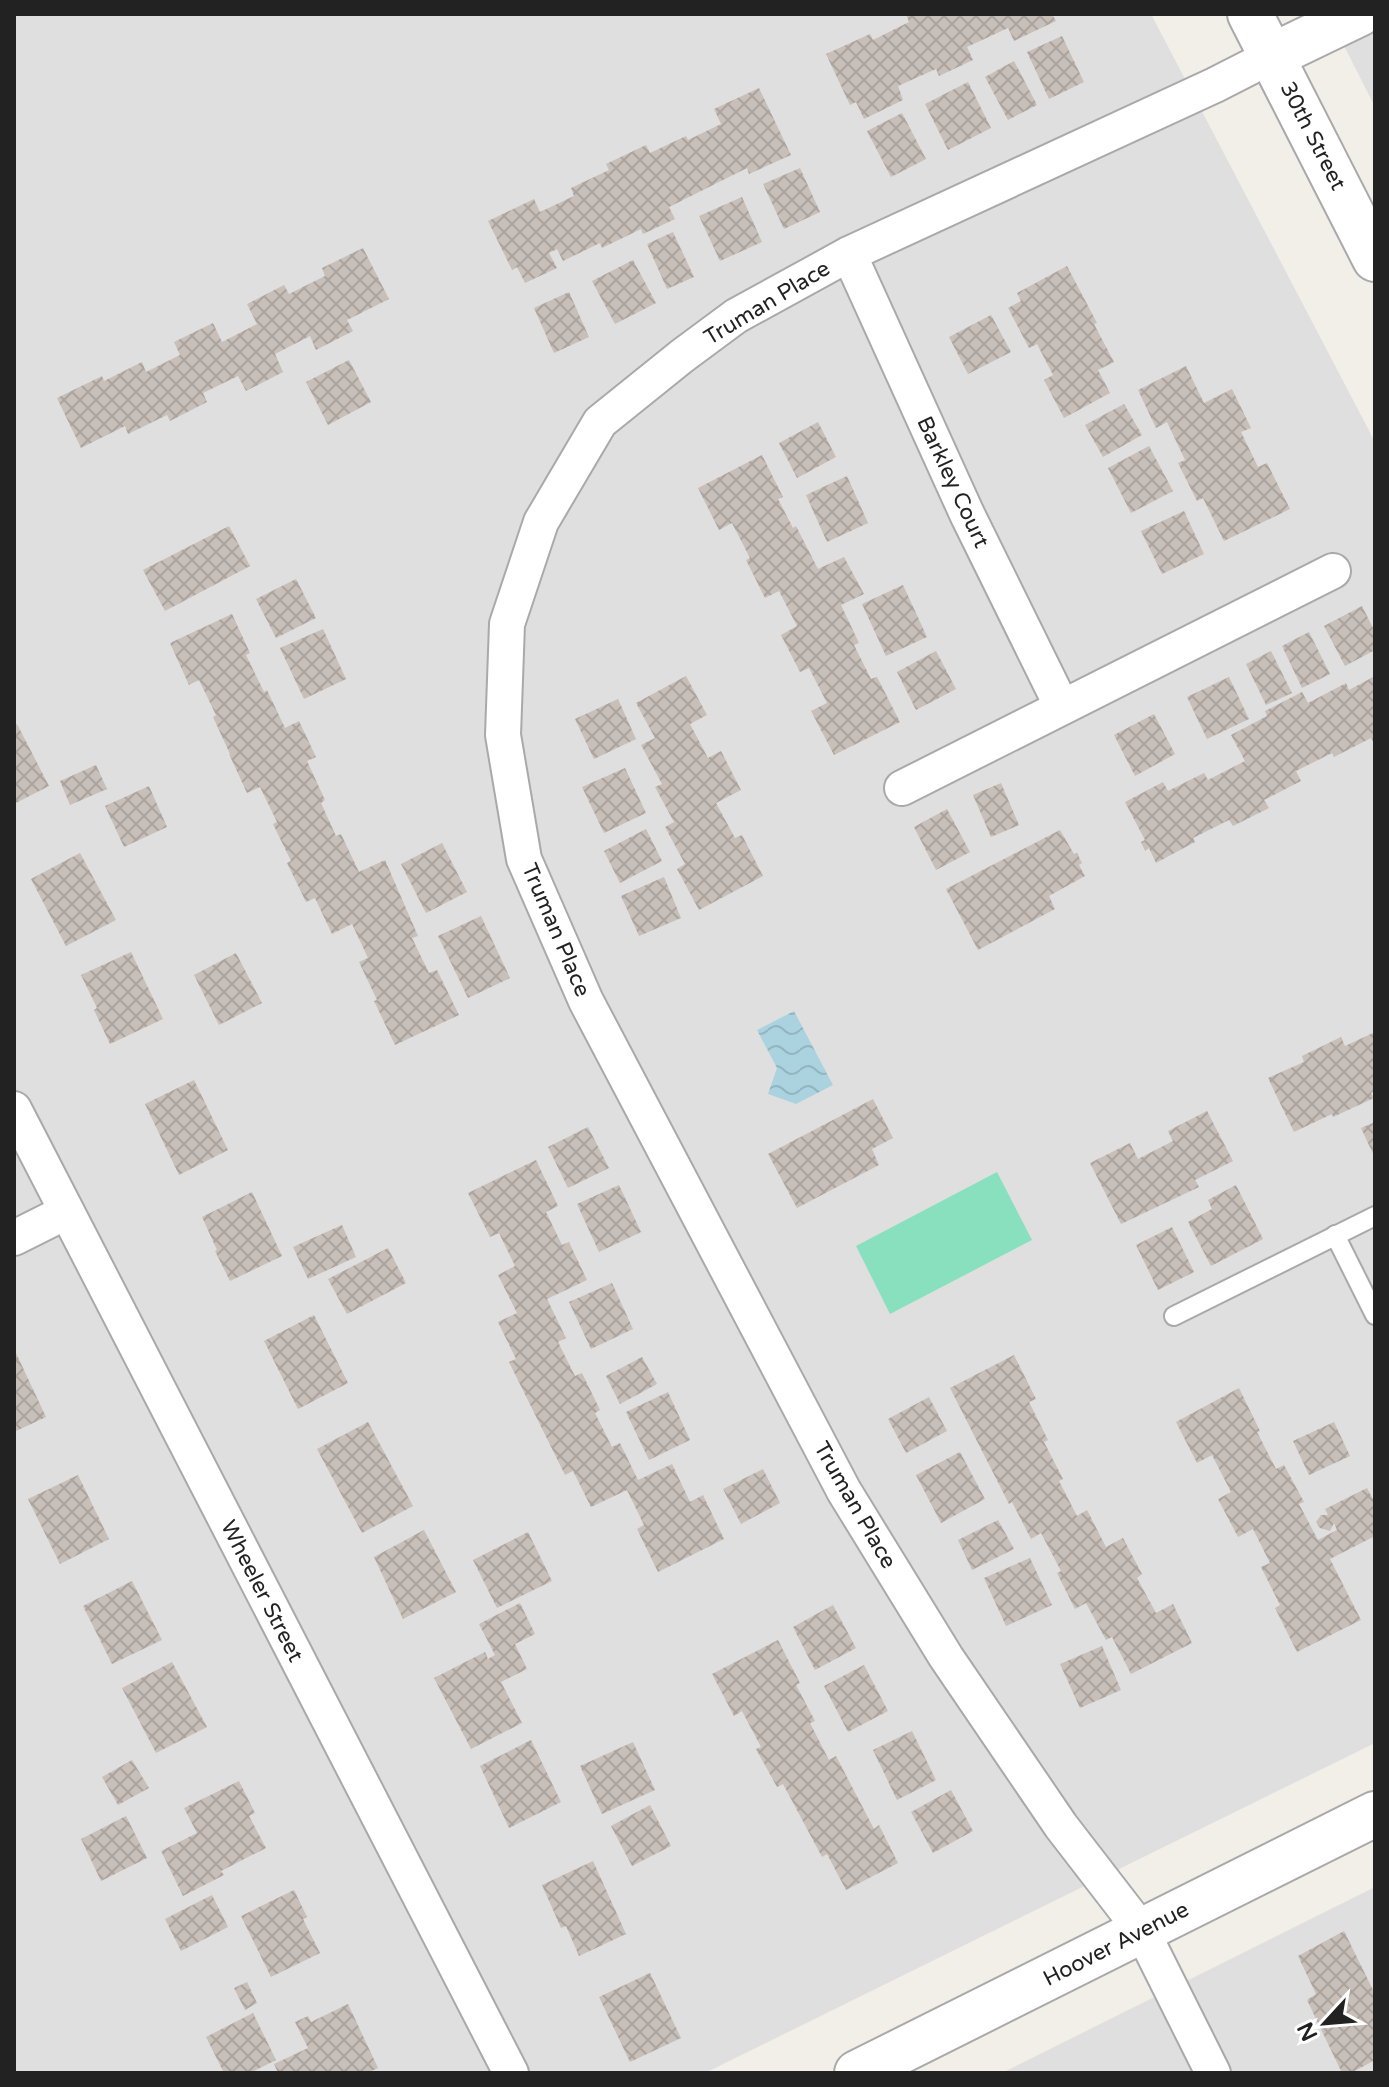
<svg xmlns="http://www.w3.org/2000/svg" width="1389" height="2087" font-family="'Varela Round',sans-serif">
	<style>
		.residential { fill: #e0dfdf }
		.pitch { fill: #88e0be }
		.water { fill: url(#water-waves) }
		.building { fill: url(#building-cross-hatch) }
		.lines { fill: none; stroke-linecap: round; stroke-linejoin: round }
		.service-casing { stroke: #a9a9a9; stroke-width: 22 }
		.minor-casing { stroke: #a9a9a9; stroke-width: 38 }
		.tertiary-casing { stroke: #a9a9a9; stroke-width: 48 }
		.service { stroke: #fff; stroke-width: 18 }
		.minor { stroke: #fff; stroke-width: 34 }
		.tertiary { stroke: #fff; stroke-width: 44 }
		.labels { text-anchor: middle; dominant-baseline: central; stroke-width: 6; stroke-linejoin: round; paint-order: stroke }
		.street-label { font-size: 22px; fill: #222; stroke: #fff }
	</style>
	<defs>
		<pattern id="water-waves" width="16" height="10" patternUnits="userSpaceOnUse" patternTransform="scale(2)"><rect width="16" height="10" fill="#aad3df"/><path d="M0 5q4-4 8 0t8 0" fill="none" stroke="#92b5bf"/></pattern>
		<pattern id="building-cross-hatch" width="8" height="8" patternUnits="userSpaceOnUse" patternTransform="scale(2)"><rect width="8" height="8" fill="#c7bfb8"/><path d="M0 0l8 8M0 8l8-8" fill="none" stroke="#aba49e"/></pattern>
	</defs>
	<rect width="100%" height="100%" fill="#f2efe9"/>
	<g class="residential">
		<polygon points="14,14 1151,14 1375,442 1375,1743 705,2073 14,2073"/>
		<polygon points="1328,14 1375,14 1375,107"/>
		<polygon points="1375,1887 1375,2073 1002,2073"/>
	</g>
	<polygon class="pitch" points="997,1172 1032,1240 890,1314 856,1246"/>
	<polygon class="water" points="794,1011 833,1085 796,1104 768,1094 777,1068 757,1030"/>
	<g class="building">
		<polygon points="906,14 1052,14 1056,21 1014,41 1008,28 967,47 973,60 939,76 936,69 898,86 903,100 864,119 856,102 850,105 826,54 870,34 873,40 909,22"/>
		<polygon points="1062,36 1084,82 1049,99 1027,52"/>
		<polygon points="1014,61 1037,105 1008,120 985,77"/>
		<polygon points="968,82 991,128 948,150 925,104"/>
		<polygon points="759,88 791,155 749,174 747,168 669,207 675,219 643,234 641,229 602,248 600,243 563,261 557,249 549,253 557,268 525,283 517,267 512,270 488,221 534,199 540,212 574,196 571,188 609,170 606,164 646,145 650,153 686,136 688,140 721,124 714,109"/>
		<polygon points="902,113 926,159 891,177 867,131"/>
		<polygon points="800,168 820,212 784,229 763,184"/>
		<polygon points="742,197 762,242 720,261 699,216"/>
		<polygon points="673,232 694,277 667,289 647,244"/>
		<polygon points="363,248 389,299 347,320 353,331 316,350 310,336 275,354 283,372 246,391 238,376 203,393 207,402 170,421 167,415 128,434 125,426 81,448 57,398 102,376 104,381 142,362 146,372 180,355 174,342 213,323 222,342 257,324 247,304 284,285 289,294 325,276 322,268"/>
		<polygon points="633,260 656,303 615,324 592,281"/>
		<polygon points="1067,266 1097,323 1094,324 1114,362 1098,370 1110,393 1064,418 1044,380 1053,375 1037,344 1029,348 1008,308 1021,301 1017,293"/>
		<polygon points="569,292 589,337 554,353 534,308"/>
		<polygon points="991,315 1011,352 968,374 949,337"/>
		<polygon points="349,360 371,402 328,425 306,382"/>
		<polygon points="1186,366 1204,403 1232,389 1251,428 1241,432 1258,467 1267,463 1290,509 1224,541 1203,498 1197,501 1178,463 1185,460 1167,422 1156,428 1138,390"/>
		<polygon points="1124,404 1142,435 1103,457 1085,425"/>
		<polygon points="818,422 836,457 797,478 779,443"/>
		<polygon points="1149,446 1173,491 1131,513 1108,468"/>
		<polygon points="762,455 783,497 778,499 793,528 796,526 818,569 844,557 864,594 841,605 859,643 854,645 871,679 877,677 900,722 834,755 811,711 827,703 809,668 800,672 781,635 797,626 779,591 765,598 746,560 750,558 732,523 719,530 698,488"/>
		<polygon points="847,476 868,523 827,542 806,495"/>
		<polygon points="1184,511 1204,554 1162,574 1141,531"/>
		<polygon points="229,526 250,566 165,611 143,570"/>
		<polygon points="296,579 316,618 276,638 256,599"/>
		<polygon points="903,585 927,637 886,656 862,604"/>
		<polygon points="1362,606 1375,632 1375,650 1345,666 1324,626"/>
		<polygon points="232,614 250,653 246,655 264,692 267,690 285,728 299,721 316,757 307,761 325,800 321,803 336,836 341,834 359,872 385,860 418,936 412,938 429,973 437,970 459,1015 395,1045 374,1001 377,1000 359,962 368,958 352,924 332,934 315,898 306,902 287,863 291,861 273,824 277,822 260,787 247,793 229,754 230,754 213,717 216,715 199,680 189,685 170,643"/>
		<polygon points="323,629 346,679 304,699 280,648"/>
		<polygon points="1309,632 1330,674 1302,688 1282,646"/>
		<polygon points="936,651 956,689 916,710 897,672"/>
		<polygon points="1271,651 1292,693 1266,705 1246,664"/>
		<polygon points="686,676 707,715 690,724 708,758 721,751 741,790 716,803 735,838 742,835 763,876 699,910 677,869 685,864 665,827 674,822 655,787 662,784 641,745 655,738 636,703"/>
		<polygon points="1375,676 1375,745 1371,738 1334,757 1332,753 1296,771 1301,781 1264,800 1269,808 1233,826 1229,820 1193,838 1195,842 1156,863 1149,848 1145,851 1141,842 1145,840 1125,802 1163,782 1168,791 1204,773 1208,780 1245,761 1231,735 1267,716 1265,711 1302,692 1308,703 1346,683 1349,690"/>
		<polygon points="1229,677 1249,719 1207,739 1187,697"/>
		<polygon points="618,699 636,739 594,759 575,719"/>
		<polygon points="1154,714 1175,754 1135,776 1114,735"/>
		<polygon points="17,724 49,786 14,804 14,726"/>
		<polygon points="96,765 107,789 70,805 60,781"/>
		<polygon points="625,768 646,813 604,833 582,787"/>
		<polygon points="1001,783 1019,825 991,837 973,795"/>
		<polygon points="149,786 167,827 124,847 105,806"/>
		<polygon points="947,809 970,852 936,870 914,827"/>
		<polygon points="646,829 662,861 620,883 604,851"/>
		<polygon points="1060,830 1074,854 1077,853 1082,863 1079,865 1085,876 1049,896 1055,909 978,950 946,889"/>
		<polygon points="442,843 467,892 426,913 401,864"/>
		<polygon points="80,853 116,920 66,946 31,879"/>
		<polygon points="664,877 681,918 639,936 621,896"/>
		<polygon points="481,916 510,978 468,998 438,936"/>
		<polygon points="131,952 163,1019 110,1044 94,1010 97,1008 81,975"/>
		<polygon points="236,953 262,1003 219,1025 194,975"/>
		<polygon points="1375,1032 1375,1091 1371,1093 1374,1098 1333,1117 1332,1114 1294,1132 1268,1078 1304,1062 1302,1056 1341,1037 1345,1046"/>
		<polygon points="194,1080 228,1150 179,1175 145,1104"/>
		<polygon points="873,1099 893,1138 872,1149 879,1165 797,1208 768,1154"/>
		<polygon points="1207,1111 1233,1161 1195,1180 1199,1187 1121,1224 1090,1163 1130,1143 1138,1159 1173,1141 1168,1131"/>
		<polygon points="1375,1122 1375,1158 1361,1128"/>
		<polygon points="588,1127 609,1168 568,1188 548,1147"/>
		<polygon points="536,1160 558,1206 546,1212 562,1245 569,1242 587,1280 547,1299 566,1338 558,1342 575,1376 582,1373 600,1410 595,1413 612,1447 620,1443 638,1480 672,1464 690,1502 703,1495 724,1539 658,1572 637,1529 644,1525 627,1490 591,1507 573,1471 565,1475 509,1362 516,1359 498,1322 517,1313 498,1275 515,1266 499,1233 490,1237 468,1193"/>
		<polygon points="619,1185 641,1232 599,1252 577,1204"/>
		<polygon points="1236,1185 1263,1239 1211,1266 1188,1222 1212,1209 1208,1200"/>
		<polygon points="252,1192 282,1256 230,1281 215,1251 217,1250 202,1217"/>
		<polygon points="342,1225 356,1257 308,1279 293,1247"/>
		<polygon points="1172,1227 1194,1272 1158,1290 1136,1245"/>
		<polygon points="388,1248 406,1283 347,1314 328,1279"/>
		<polygon points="612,1283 633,1329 591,1349 569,1302"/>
		<polygon points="314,1315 348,1383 298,1409 264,1341"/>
		<polygon points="16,1353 46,1417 14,1432 14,1355"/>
		<polygon points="1014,1355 1036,1399 1029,1402 1048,1440 1044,1442 1063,1479 1059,1481 1077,1516 1087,1510 1106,1547 1123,1538 1142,1574 1137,1578 1156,1613 1173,1604 1192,1643 1131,1674 1112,1637 1106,1640 1086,1603 1075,1609 1057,1573 1061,1571 1041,1533 1031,1539 1012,1502 1009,1504 950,1388"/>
		<polygon points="642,1357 657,1384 620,1404 606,1376"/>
		<polygon points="1239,1388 1260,1431 1257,1432 1276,1469 1284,1465 1304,1502 1299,1504 1318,1540 1337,1530 1334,1523 1330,1531 1320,1528 1316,1522 1321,1515 1328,1515 1325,1509 1367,1488 1375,1503 1375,1536 1330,1559 1361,1620 1297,1652 1275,1608 1280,1605 1261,1567 1270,1563 1253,1529 1238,1537 1218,1499 1231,1492 1212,1455 1197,1463 1176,1422"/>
		<polygon points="668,1392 690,1440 649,1460 626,1412"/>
		<polygon points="929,1397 947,1431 906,1453 888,1419"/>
		<polygon points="368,1422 413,1506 362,1533 317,1449"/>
		<polygon points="1334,1422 1350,1456 1309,1475 1293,1441"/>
		<polygon points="960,1452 985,1499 941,1523 916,1475"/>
		<polygon points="763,1469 780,1503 741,1524 723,1489"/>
		<polygon points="78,1475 109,1539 60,1564 28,1499"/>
		<polygon points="998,1520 1014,1549 972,1570 958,1540"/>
		<polygon points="424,1530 456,1592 403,1619 374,1557"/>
		<polygon points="528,1532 552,1581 497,1608 473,1560"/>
		<polygon points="1030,1558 1052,1605 1006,1626 984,1578"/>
		<polygon points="132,1581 162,1640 112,1664 83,1606"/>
		<polygon points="520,1603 535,1634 515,1644 527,1669 501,1682 522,1723 471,1749 434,1678 485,1652 488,1659 495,1655 479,1624"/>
		<polygon points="833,1605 856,1648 815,1670 793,1627"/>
		<polygon points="778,1640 800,1683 796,1685 815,1721 810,1723 829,1760 836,1756 874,1829 879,1825 898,1863 846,1890 827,1854 822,1857 783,1784 777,1787 756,1749 761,1747 742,1711 734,1716 712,1674"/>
		<polygon points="1102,1646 1121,1690 1080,1708 1060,1664"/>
		<polygon points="172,1662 207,1727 156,1753 122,1688"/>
		<polygon points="864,1665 888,1711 848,1732 824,1686"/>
		<polygon points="912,1731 936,1780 897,1800 873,1750"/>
		<polygon points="531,1740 561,1802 509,1828 480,1766"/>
		<polygon points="633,1742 655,1790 602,1814 580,1766"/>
		<polygon points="132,1760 149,1788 118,1805 102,1777"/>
		<polygon points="239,1781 255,1813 249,1816 266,1848 221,1871 224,1875 183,1896 161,1851 197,1833 184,1808"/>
		<polygon points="951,1790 973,1831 933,1853 911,1812"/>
		<polygon points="650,1805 671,1846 632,1866 611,1826"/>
		<polygon points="126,1816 147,1858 101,1881 81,1839"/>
		<polygon points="593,1861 626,1934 579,1956 566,1926 561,1928 542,1885"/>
		<polygon points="294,1890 307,1917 303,1919 320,1953 271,1977 241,1916"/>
		<polygon points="212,1895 228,1927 181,1951 165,1919"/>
		<polygon points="1344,1931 1375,1994 1375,2060 1351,2073 1342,2073 1307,2000 1316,1994 1298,1956"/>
		<polygon points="650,1973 681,2038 630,2062 599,1997"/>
		<polygon points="247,1982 257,2003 245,2010 234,1988"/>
		<polygon points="348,2004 378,2068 367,2073 278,2073 274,2064 308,2048 295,2022 308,2016 311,2022"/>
		<polygon points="253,2013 276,2060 250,2073 224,2073 206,2037"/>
	</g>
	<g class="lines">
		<defs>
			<g id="service">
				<polyline points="1335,1235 1375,1315"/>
				<polyline points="1174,1316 1375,1216"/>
			</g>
			<g id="minor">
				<polyline points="849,254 967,514 1062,707"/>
				<polyline points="902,788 1333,571"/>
				<polyline points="14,1109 511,2073"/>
				<polyline points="14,1238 66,1212"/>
				<polyline points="1213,2073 1142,1931 1061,1826 946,1657 844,1491 586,1001 524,859 503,735 507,624 541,522 600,422 682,356 736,316 849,254 1215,85 1272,56"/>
			</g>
			<g id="tertiary">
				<polyline points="1250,14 1375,259"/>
				<polyline points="1272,56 1359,14"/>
				<polyline points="857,2073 1375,1814"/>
			</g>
		</defs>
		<use href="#service" class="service-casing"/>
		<use href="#minor" class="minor-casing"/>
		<use href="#tertiary" class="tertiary-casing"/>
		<use href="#service" class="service"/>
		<use href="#minor" class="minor"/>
		<use href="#tertiary" class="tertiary"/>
	</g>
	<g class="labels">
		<g class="street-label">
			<text transform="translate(1313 136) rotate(63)">30th Street</text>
			<text transform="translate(767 303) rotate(-31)">Truman Place</text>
			<text transform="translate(953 482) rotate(65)">Barkley Court</text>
			<text transform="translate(556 930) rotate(67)">Truman Place</text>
			<text transform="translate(855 1505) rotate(60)">Truman Place</text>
			<text transform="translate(262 1591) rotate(63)">Wheeler Street</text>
			<text transform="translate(1116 1944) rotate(-27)">Hoover Avenue</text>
		</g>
	</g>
	<rect width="1389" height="2087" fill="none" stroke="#222222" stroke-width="32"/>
	<g transform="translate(1325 2023) rotate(244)" stroke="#ffffff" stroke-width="6" paint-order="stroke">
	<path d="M0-6L14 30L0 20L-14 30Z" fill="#222222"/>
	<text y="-12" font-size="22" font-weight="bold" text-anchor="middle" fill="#222222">N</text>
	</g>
</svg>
